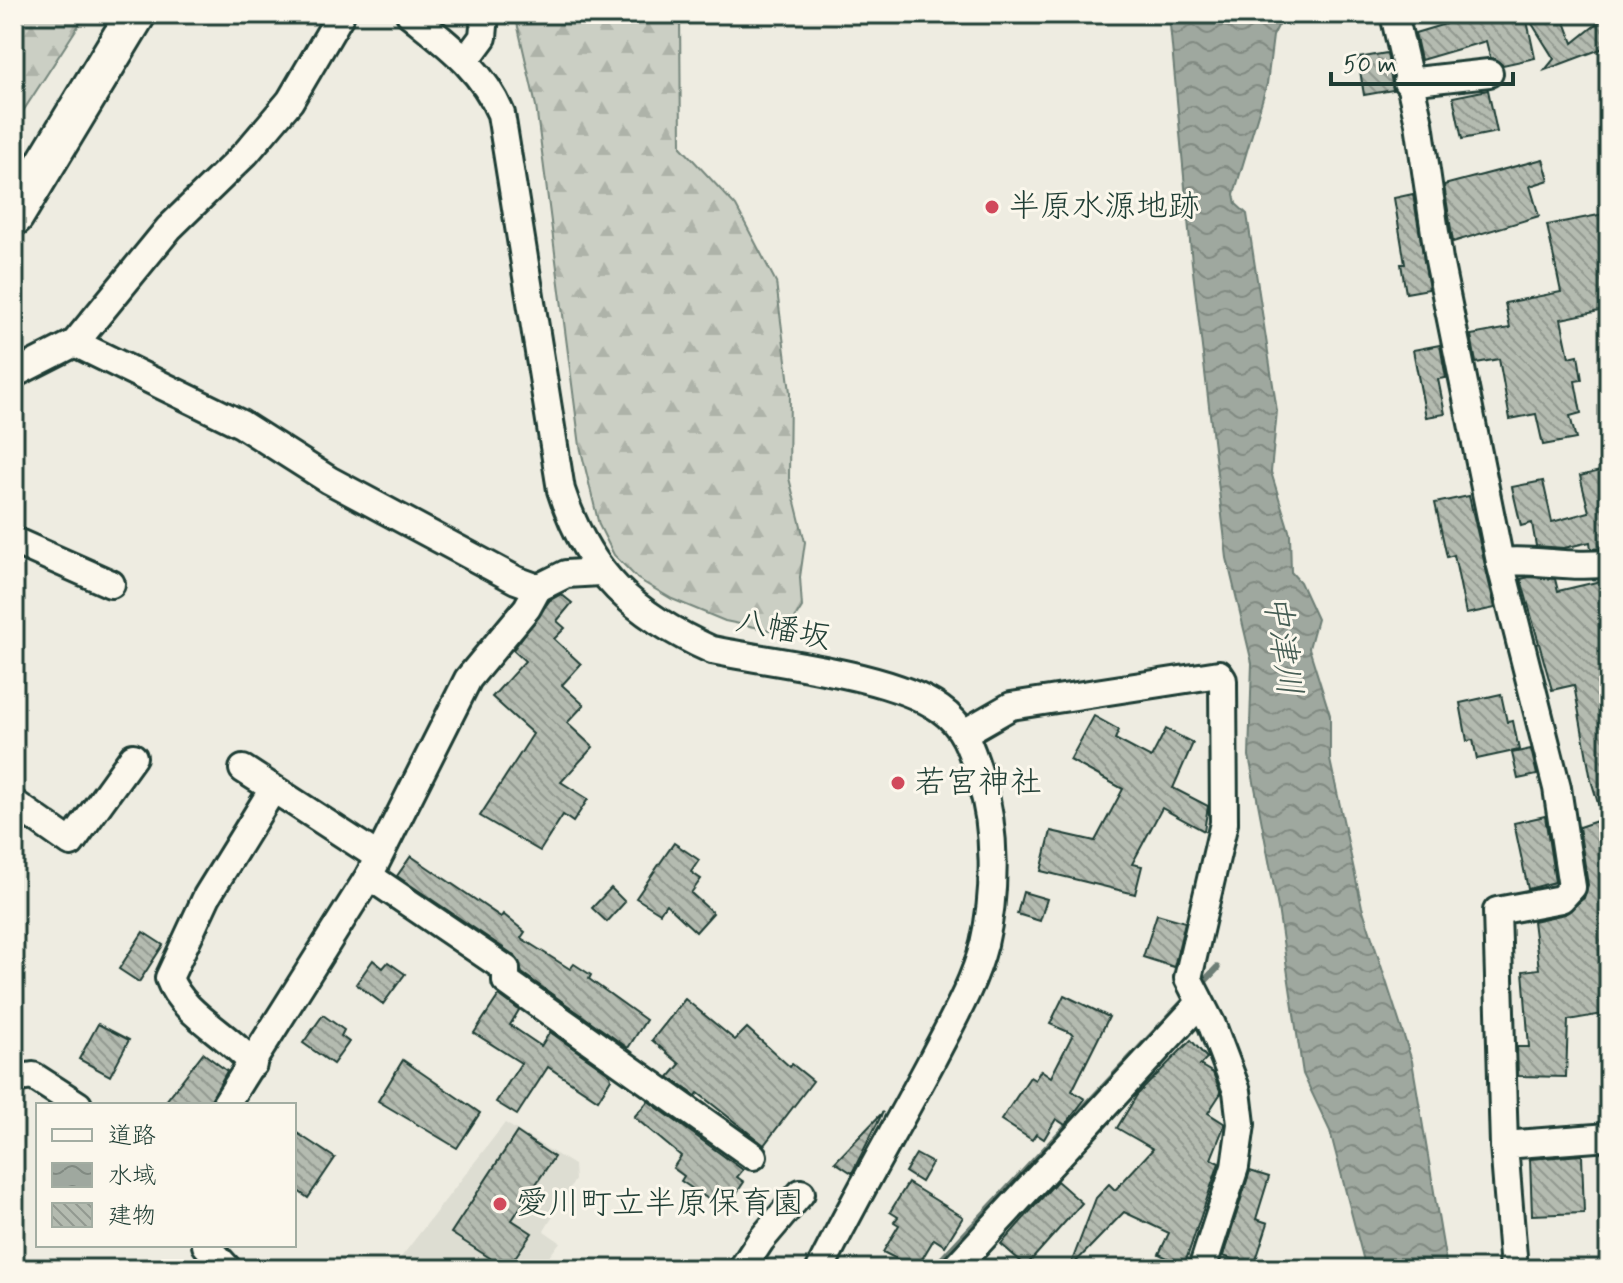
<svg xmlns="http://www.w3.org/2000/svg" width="1623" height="1283" font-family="Mynerve,'Klee One',sans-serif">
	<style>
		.built { fill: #ddddd2 }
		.forest { fill: url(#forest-firs); stroke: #75867c; stroke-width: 2 }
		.water { fill: url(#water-waves); stroke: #6c7d74; stroke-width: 2 }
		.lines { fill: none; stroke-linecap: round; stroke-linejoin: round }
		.stream { stroke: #6c7d74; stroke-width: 7 }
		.building { fill: url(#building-back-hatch); stroke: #1f3d34; stroke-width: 2 }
		.minor-casing { stroke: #1f3d34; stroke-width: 32 }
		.highway-casing { stroke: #1f3d34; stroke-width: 44 }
		.minor { stroke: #fbf7ec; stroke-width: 26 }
		.highway { stroke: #fbf7ec; stroke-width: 38 }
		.poi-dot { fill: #d1495b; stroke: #fbf7ec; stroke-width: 3 }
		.labels { text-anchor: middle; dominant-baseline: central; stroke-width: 6; stroke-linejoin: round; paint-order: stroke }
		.poi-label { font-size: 32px; fill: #1f3d34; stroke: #fbf7ec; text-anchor: start }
		.street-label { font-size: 32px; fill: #1f3d34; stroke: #fbf7ec }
		.water-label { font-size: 34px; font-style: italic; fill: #455d54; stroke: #fbf7ec }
	</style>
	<defs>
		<pattern id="forest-firs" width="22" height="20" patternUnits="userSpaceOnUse" patternTransform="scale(2)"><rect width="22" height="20" fill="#cbcfc4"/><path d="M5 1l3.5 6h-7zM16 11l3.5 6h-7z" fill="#aeb3a9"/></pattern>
		<pattern id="water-waves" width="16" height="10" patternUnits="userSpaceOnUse" patternTransform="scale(2)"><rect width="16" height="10" fill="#9fa89f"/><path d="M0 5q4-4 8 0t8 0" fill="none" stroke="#818a82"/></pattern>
		<pattern id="building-back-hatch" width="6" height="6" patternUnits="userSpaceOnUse" patternTransform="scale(2)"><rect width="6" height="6" fill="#b4bbb0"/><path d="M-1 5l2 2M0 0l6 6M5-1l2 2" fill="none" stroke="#929990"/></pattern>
	</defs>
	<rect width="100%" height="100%" fill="#eeece1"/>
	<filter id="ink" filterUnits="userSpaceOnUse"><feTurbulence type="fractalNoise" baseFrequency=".0125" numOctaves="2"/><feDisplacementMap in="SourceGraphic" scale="16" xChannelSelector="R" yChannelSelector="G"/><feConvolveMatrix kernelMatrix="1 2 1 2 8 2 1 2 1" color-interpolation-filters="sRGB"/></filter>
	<g filter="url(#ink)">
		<polygon class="built" points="505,1123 574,1165 575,1180 544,1231 560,1242 540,1269 392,1269"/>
		<g class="forest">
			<polygon points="14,14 86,14 14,125"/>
			<polygon points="515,14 680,14 681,147 736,206 776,282 790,392 789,478 805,542 800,577 802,607 792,623 774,631 725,621 672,599 638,579 614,555 599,525 580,446 536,106"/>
		</g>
		<polygon class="water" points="1169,14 1284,14 1273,36 1267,84 1234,194 1236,204 1247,214 1277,411 1271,472 1290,534 1291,572 1300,582 1317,619 1309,648 1330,715 1330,760 1362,907 1412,1061 1447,1269 1366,1269 1330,1131 1303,1074 1278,908 1249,756 1252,663 1227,558 1192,263"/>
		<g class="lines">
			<g class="stream">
				<polyline points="1199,987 1217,968"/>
				<polyline points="933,1269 1187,998"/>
			</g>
		</g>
		<g class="building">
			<polygon points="1459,14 1513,14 1514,20 1526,16 1535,58 1503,65 1490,57 1486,41 1421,60 1415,33 1445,24 1443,19"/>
			<polygon points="1526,14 1562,14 1573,43 1609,14 1609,46 1545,70 1554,59"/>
			<polygon points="1387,53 1393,90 1364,95 1358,58"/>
			<polygon points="1488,90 1497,132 1462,139 1453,97"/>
			<polygon points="1543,159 1549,180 1530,186 1539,216 1453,242 1444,185"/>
			<polygon points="1413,194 1429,289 1406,293 1401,264 1405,264 1394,198"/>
			<polygon points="1609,213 1609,309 1561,319 1569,357 1578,355 1582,380 1575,381 1581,413 1570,416 1576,439 1543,445 1536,414 1510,419 1499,359 1476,363 1471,335 1510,328 1505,303 1561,292 1547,225"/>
			<polygon points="1440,345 1446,378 1438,379 1445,414 1426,417 1413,350"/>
			<polygon points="1604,470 1609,490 1609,547 1591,549 1590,542 1564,548 1536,546 1532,523 1521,526 1512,487 1543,481 1552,522 1589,512 1580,476"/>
			<polygon points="1469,496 1495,608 1466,614 1454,555 1447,557 1435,503"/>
			<polygon points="1529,577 1555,579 1558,591 1609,579 1609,809 1600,810 1591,780 1574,685 1552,690 1521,579"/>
			<polygon points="561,594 572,603 557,621 565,628 554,639 581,664 562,685 584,705 567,723 593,747 561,782 588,799 573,822 563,815 540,851 480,816 533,734 492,697 525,661 513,650 550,600"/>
			<polygon points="1501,694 1507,722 1513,721 1519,750 1477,759 1473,740 1467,741 1460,703"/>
			<polygon points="1094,716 1119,730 1115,739 1151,758 1166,729 1193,743 1173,788 1208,806 1204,831 1162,808 1132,864 1142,866 1135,894 1041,871 1051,831 1095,841 1123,789 1070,760"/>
			<polygon points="1531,749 1537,775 1518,779 1512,753"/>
			<polygon points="1545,816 1555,882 1528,889 1514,823"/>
			<polygon points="1609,817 1609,1013 1568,1020 1566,1077 1518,1076 1517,1047 1529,1047 1523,971 1539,969 1533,921 1565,914 1584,898 1588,885 1579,827"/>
			<polygon points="674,843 699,860 691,872 701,879 691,893 713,913 696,932 666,904 660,913 636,898"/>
			<polygon points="411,856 501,917 503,914 525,932 521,938 570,969 574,964 591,975 589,979 646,1020 628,1048 522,973 515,956 397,876"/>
			<polygon points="611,888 625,902 607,922 592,908"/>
			<polygon points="1023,892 1047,899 1040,921 1017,914"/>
			<polygon points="1157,914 1185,922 1174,967 1143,957"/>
			<polygon points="143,932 163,945 139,982 119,969"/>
			<polygon points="373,960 383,968 388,962 405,974 383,1004 356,984"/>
			<polygon points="499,995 519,1010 510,1025 541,1046 550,1032 610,1074 611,1079 598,1100 548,1067 517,1115 496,1102 521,1063 474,1033"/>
			<polygon points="1064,995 1109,1017 1072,1091 1085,1099 1065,1125 1056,1119 1044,1139 1036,1134 1032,1140 1001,1120 1030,1077 1035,1080 1041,1070 1051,1077 1073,1034 1050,1024"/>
			<polygon points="685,999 735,1040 747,1028 790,1067 792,1064 813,1081 764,1145 698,1093 696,1096 669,1077 680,1064 652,1040"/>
			<polygon points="323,1015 344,1030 341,1036 349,1042 333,1064 303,1043"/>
			<polygon points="98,1024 129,1040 110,1076 79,1059"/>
			<polygon points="1191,1040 1207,1058 1200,1065 1213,1073 1221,1093 1208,1113 1225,1124 1211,1159 1219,1163 1184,1266 1159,1254 1169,1233 1124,1212 1069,1269 1096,1198 1109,1184 1115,1190 1153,1149 1117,1128 1137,1095"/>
			<polygon points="203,1053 227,1071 209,1104 163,1105"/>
			<polygon points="403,1060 480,1113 457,1148 378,1101"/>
			<polygon points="648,1101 743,1170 737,1177 744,1182 725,1210 681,1181 684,1176 673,1168 681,1156 634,1117"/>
			<polygon points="883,1112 852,1173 835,1162"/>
			<polygon points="294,1131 335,1158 308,1198 294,1188"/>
			<polygon points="517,1132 554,1157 512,1220 532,1233 507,1269 451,1233"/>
			<polygon points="916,1154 932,1163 921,1182 905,1172"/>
			<polygon points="1582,1155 1584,1213 1532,1215 1530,1159"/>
			<polygon points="1250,1171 1269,1177 1256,1219 1268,1223 1254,1266 1223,1256"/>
			<polygon points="1057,1181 1082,1203 1026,1266 1001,1244"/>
			<polygon points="908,1183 963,1217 945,1246 934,1239 916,1269 883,1252 899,1225 894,1222 898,1217 890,1212"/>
		</g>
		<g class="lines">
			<defs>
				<g id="minor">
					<path d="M410,14C447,44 482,69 501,114L561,490C588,574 634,615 712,650C774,663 891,674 940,709C966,727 972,752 981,781C996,830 996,893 984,944C974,984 951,1023 932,1060C895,1130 855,1198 820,1269"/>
					<polyline points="1394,14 1419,123 1439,260 1500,562"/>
					<polyline points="466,60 483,37 485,14"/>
					<polyline points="1407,82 1489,73"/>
					<polyline points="14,374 75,343"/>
					<polyline points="14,541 111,584"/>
					<polyline points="538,588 566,574 600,572"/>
					<polyline points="964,733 1011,706 1219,674 1223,680 1224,823 1188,978 1212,1025 1237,1091 1241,1124 1235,1167 1202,1269"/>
					<polyline points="243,769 377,856"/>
					<polyline points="14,803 71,843 133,757"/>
					<polyline points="369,876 506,969 506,981 753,1156"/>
					<path d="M253,1064C228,1034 182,1014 169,978L207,896L273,789"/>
					<polyline points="14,1079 33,1076 78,1105"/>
					<polyline points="225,1105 369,876 468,679 527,608 538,588 516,580 329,480 241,424 75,343 169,228 246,153 290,101 341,14"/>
					<path d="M1504,1145L1497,911L1561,899L1572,887L1557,788L1500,562C1536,558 1572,569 1609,563"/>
					<polyline points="206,1245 228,1269"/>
					<polyline points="742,1269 761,1240 801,1193"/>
					<polyline points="954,1269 1199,1004"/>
					<polyline points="1514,1269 1504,1145 1609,1137"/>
				</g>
				<polyline id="highway" points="14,216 136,14"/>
			</defs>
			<use href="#minor" class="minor-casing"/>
			<use href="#highway" class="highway-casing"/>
			<use href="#minor" class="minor"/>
			<use href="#highway" class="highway"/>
		</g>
	</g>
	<g class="poi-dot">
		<circle cx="992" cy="207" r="8"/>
		<circle cx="898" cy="783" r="8"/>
		<circle cx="500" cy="1204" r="8"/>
	</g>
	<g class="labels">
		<g class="poi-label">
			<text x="1008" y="207">半原水源地跡</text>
			<text x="914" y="783">若宮神社</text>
			<text x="516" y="1204">愛川町立半原保育園</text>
		</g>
		<g class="street-label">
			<text transform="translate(783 630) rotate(11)">八幡坂</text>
		</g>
		<g class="water-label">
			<text transform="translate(1282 645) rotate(82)">中津川</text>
		</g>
	</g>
	<rect width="1623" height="1283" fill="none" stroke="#fbf7ec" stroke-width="48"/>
	<rect x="24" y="24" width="1575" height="1235" fill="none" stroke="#1f3d34" stroke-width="3" filter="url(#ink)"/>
	<rect x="36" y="1103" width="260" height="144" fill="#fbf7ec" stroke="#a3ada2" stroke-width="2"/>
	<rect x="52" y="1129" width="40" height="12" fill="#fbf7ec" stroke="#a3ada2" stroke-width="2"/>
	<text x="108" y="1143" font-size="24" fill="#1f3d34">道路</text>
	<rect x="52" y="1163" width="40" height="24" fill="url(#water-waves)" stroke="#a3ada2" stroke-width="2"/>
	<text x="108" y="1183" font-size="24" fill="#1f3d34">水域</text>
	<rect x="52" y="1203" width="40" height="24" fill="url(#building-back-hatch)" stroke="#a3ada2" stroke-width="2"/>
	<text x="108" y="1223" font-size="24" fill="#1f3d34">建物</text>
	<path d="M1331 72v12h182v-12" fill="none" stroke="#1f3d34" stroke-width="4"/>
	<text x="1343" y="72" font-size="24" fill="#1f3d34" stroke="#fbf7ec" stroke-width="6" paint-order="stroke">50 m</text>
</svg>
